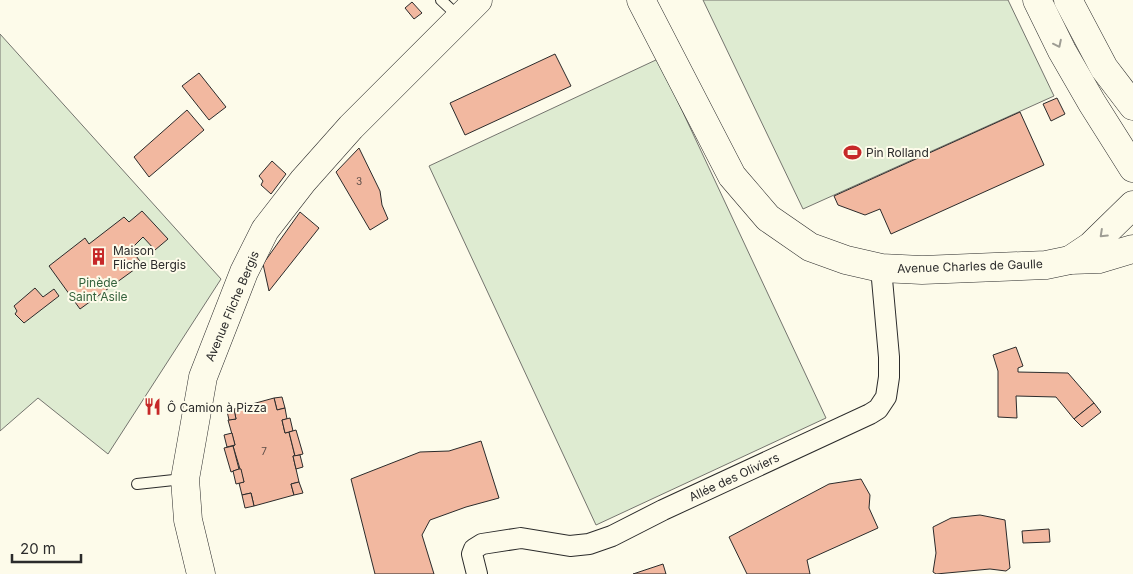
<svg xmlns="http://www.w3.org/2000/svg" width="1133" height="574" font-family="Inter,sans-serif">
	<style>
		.green { fill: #deebd1; stroke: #74746e }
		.building { fill: #f2b8a0; stroke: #2b2b2b }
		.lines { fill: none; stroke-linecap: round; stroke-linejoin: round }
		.lane-casing { stroke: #2b2b2b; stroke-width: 12 }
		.street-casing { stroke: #2b2b2b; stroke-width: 22 }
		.secondary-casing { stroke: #2b2b2b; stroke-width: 29 }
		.lane { stroke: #fdfbea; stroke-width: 10 }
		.street { stroke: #fdfbea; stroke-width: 20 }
		.secondary { stroke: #fdfbea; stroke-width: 28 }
		.oneway { stroke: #9e9d94 }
		.labels { text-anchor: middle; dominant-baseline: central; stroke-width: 4; stroke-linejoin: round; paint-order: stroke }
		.number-label { font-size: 10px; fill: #5d4e48 }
		.poi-label { font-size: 12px; fill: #2b2b2b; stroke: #fdfbea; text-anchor: start }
		.street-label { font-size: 12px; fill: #2b2b2b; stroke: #fdfbea }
		.park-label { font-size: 12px; fill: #34623c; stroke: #fdfbea }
	</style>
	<rect width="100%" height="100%" fill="#fdfbea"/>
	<g class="green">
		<polygon points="703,0 1008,0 1054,96 803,209"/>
		<polygon points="0,34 221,279 108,454 38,398 0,431"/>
		<polygon points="658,59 826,418 596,525 429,166"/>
	</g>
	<g class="building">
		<polygon points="412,2 422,13 414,19 405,8"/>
		<polygon points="555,54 571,86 465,135 450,103"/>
		<polygon points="199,73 226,107 209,120 182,86"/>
		<polygon points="1057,98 1065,114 1051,121 1043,104"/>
		<polygon points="187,110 204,130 149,177 134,157"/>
		<polygon points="1020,112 1044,165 891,234 880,209 865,215 838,205 834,196"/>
		<polygon points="359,148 380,191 382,205 388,219 370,230 336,172"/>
		<polygon points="272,161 286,174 271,194 261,185 263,181 259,176"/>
		<polygon points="142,211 168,239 155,250 143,237 131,249 142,264 80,309 49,266 85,238 89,244 124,217 129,222"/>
		<polygon points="300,212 319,228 269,291 263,264"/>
		<polygon points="35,288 43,297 54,289 59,296 24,323 15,314 17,311 14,306"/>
		<polygon points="1016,347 1023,366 1018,368 1018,372 1068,373 1094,403 1074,419 1056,397 1016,396 1017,418 998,417 998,371 993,355"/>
		<polygon points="282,397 285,408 277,410 274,398"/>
		<polygon points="274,398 277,410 285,408 287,419 282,420 285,433 289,432 295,456 293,456 299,482 291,484 294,495 254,506 251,493 242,495 239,483 244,482 233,446 235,445 228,420 236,419 234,409"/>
		<polygon points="1094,403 1101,412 1082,427 1074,419"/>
		<polygon points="234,409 236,419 229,420 227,411"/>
		<polygon points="290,418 293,431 285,433 282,420"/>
		<polygon points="296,430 303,454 295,456 289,432"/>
		<polygon points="232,433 235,445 227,447 224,435"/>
		<polygon points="481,441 499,498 466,507 430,520 422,535 434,574 375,574 351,479 420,452 449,451"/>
		<polygon points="233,446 239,469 231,472 224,448"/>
		<polygon points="300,455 303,467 296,469 293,456"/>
		<polygon points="239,469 241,469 244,482 236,484 233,471"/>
		<polygon points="861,479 870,495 869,508 878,528 807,560 810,574 747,574 729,537 829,484"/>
		<polygon points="299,482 303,493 294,495 291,484"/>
		<polygon points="251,493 254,506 245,508 242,495"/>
		<polygon points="980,515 1005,520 1010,568 1006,571 990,569 936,574 933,572 936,553 933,527 951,518"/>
		<polygon points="1049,529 1050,542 1023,543 1022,531"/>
		<polygon points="663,564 666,574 633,574"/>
	</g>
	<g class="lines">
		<defs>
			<g id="lane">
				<polyline points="441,0 459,17"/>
				<polyline points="137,484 183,479"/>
			</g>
			<polyline id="street" points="477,574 472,554 474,549 482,544 521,538 570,546 589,544 612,536 663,510 870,414 878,409 886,397 889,377 889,357 881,268"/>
			<g id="secondary">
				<polyline points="641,0 732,176 768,218 810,247 846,260 881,268 922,270 1046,265 1070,260 1099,259 1133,249"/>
				<polyline points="1037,0 1062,51 1092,103 1133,168"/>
				<polyline points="1068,0 1104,68 1133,106"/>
				<polyline points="1070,260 1091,246 1133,205"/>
				<polyline points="201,574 188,520 185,479 203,377 244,272 265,230 303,181 351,127 478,0"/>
			</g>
		</defs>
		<use href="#lane" class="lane-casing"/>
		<use href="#street" class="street-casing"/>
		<use href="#secondary" class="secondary-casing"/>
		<use href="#lane" class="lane"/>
		<use href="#street" class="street"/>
		<use href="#secondary" class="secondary"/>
	</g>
	<defs><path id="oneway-chevron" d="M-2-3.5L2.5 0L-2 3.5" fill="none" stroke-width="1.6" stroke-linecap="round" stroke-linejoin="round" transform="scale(1.25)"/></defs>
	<g class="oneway">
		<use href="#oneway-chevron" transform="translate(1058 44) rotate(64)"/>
		<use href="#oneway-chevron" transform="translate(1103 234) rotate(137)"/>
	</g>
	<defs>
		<symbol id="stadium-bare" viewBox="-9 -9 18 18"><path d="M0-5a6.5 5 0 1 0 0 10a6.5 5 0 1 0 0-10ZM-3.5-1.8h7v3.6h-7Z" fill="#c62828" stroke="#fdfbea" stroke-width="2.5" paint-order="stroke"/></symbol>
		<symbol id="building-bare" viewBox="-9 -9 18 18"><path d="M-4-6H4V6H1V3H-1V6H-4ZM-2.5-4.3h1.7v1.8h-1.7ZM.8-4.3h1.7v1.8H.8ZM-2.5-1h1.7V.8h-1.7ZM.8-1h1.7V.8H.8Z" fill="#c62828" stroke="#fdfbea" stroke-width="2.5" paint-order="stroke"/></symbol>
		<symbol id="restaurant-bare" viewBox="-9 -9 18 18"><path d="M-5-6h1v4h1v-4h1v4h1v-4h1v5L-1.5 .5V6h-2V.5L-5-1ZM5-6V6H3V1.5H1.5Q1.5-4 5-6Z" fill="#c62828" stroke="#fdfbea" stroke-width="2.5" paint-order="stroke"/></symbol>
	</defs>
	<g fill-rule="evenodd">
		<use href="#stadium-bare" x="840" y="140" width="25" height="25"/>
		<use href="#building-bare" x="86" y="244" width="25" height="25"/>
		<use href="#restaurant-bare" x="140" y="394" width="25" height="25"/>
	</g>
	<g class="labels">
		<g class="number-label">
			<text x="359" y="181">3</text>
			<text x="264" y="451">7</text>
		</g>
		<g class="poi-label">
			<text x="866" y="152">Pin Rolland</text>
			<text x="113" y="250">Maison<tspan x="113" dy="14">Fliche Bergis</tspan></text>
			<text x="167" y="407">Ô Camion à Pizza</text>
		</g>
		<g class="street-label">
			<text transform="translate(970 266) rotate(-2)">Avenue Charles de Gaulle</text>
			<text transform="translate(232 306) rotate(-67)">Avenue Fliche Bergis</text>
			<text transform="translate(734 477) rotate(-25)">Allée des Oliviers</text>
		</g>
		<g class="park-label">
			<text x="98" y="282">Pinède<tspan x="98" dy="14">Saint Asile</tspan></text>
		</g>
	</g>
	<path d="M12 554v8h69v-8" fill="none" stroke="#2b2b2b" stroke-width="2.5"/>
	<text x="20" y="554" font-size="15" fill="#2b2b2b" stroke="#fdfbea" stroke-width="4" paint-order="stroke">20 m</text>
</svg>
